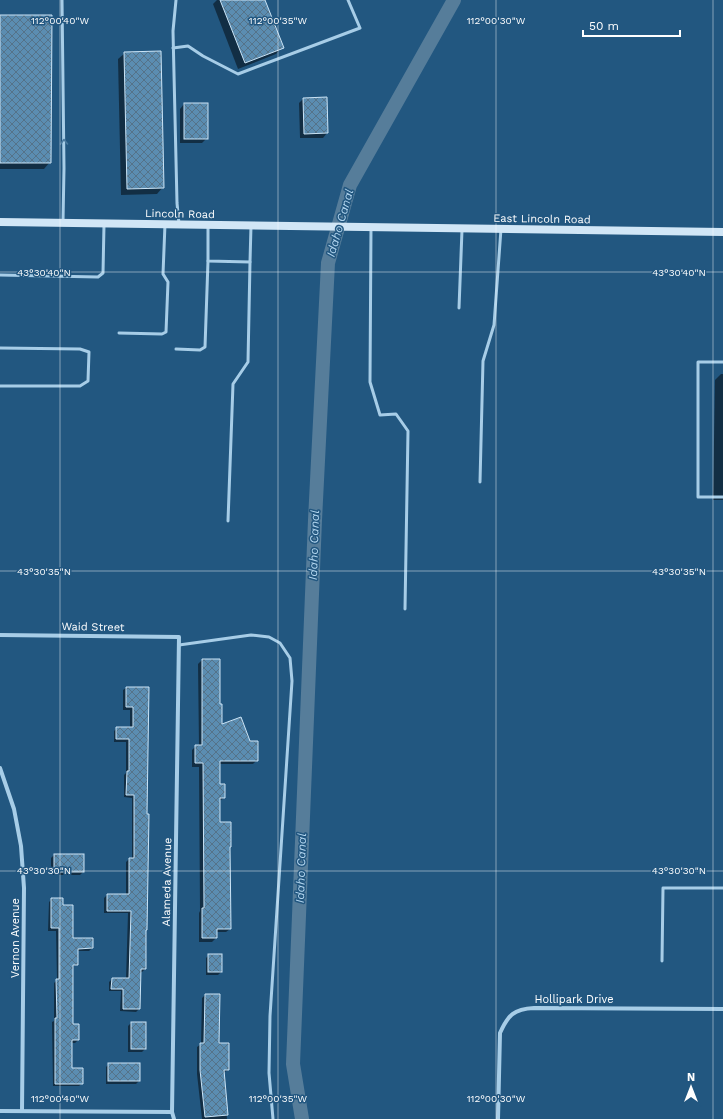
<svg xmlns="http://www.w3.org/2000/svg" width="723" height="1119" font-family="'Work Sans',sans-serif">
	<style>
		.shadow { fill: #0007 }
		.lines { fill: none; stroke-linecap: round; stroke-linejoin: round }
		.canal { stroke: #567d9a; stroke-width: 14 }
		.building { fill: url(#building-cross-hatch); stroke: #cbe4f6 }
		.lane { stroke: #a7cde7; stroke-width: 3 }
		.street { stroke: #a7cde7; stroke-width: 4 }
		.secondary { stroke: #d1e6f6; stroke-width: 8 }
		.oneway { stroke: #4a7a9f }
		.ticks { fill: none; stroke: #fff; stroke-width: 1; stroke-opacity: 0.45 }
		.labels { text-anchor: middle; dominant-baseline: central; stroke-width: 3; stroke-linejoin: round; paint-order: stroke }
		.street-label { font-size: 11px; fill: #fff; stroke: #225780 }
		.water-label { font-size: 12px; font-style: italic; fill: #b3d6ef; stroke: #225780 }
		.ticks-label { font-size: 10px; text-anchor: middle; fill: #fff; stroke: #225780; stroke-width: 3; stroke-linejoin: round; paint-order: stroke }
	</style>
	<defs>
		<pattern id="building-cross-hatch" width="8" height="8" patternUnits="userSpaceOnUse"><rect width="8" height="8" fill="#5b8db1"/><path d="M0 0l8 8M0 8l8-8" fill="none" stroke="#557389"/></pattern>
	</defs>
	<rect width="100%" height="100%" fill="#225780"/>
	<g class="shadow">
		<polygon points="217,0 264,0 282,47 276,54 238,69 213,4"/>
		<polygon points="0,16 50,162 44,169 0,169"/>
		<polygon points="125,53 163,187 157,194 121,195 118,59"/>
		<polygon points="303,99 327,133 323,138 300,138 299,103"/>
		<polygon points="184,104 207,138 202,143 180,143 180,109"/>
		<polygon points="721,374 723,374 723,500 713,500 715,380"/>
		<polygon points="202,660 219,705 221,725 257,760 253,764 219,764 219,785 224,798 219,801 219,823 230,929 226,932 216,932 216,938 212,942 199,942 199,913 200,911 199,767 192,767 192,750 196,746 199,746 198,664"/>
		<polygon points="126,688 148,688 146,930 145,969 142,972 140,972 139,1009 136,1012 120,1011 121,991 109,991 109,982 112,979 126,979 128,913 104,913 104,898 107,895 126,895 126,862 129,859 132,859 132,798 124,797 124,775 126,773 126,742 114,742 114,731 117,728 130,728 130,710 123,710 123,690"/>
		<polygon points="54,855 83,855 83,872 80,875 51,875 51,858"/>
		<polygon points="52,899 62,906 72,939 92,939 92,948 89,951 77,951 77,964 72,967 72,1025 78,1025 78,1040 75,1043 71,1043 71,1069 82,1083 79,1086 53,1086 52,1022 54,1021 54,983 57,980 56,931 48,931 49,902"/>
		<polygon points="209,955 221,972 218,975 206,975 206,958"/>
		<polygon points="205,995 218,1044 228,1070 223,1073 227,1119 202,1119 197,1074 197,1047 201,1044 202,998"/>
		<polygon points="131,1023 145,1049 142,1052 128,1052 128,1026"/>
		<polygon points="109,1064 139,1081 136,1084 106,1084 106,1067"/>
	</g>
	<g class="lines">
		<polyline class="canal" points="302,1119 293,1064 315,520 328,263 350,185 454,0"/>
	</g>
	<g class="building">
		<polygon points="220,0 265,0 284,48 245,63"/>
		<polygon points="0,15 52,15 51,163 0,163"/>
		<polygon points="161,51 164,188 127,189 124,52"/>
		<polygon points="327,97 328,133 304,134 303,98"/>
		<rect x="184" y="103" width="24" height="36"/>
		<polygon points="202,659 220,659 220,704 222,704 222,724 241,717 250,741 258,741 258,761 220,761 220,784 225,784 225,798 220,798 220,822 231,822 231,847 230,847 231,929 217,929 217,938 202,938 202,908 204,908 203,763 195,763 195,745 202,745"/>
		<polygon points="126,687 149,687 147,814 149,814 147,930 146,930 146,969 141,969 140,1009 123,1009 123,989 111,989 112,978 129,978 131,911 107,911 107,894 129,894 129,858 134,858 134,795 126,795 127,771 129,771 129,739 116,739 116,727 133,727 133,707 126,707"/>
		<rect x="54" y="854" width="30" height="18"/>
		<polygon points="51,898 63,898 63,905 73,905 73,938 93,938 93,948 78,949 78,965 73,965 73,1024 79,1024 79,1040 72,1040 72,1068 83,1068 83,1084 55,1084 55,1018 57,1018 56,979 59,979 59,928 51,928"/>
		<rect x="208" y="954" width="14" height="18"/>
		<polygon points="205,994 220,994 219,1043 229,1043 229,1070 224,1070 228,1115 205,1117 200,1070 200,1043 204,1043"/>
		<rect x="131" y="1022" width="15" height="27"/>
		<rect x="108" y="1063" width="32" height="18"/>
	</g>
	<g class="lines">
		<g class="lane">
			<polyline points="62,0 64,168 63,221"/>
			<polyline points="176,0 173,31 177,203 179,224"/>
			<polyline points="173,48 188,46 203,56 238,74 360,28 348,0"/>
			<polyline points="208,225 208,261 250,262 251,226"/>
			<polyline points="371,228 370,382 380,415 396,414 408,431 405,609"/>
			<polyline points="0,275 98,277 103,273 104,225"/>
			<polyline points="459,308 462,230"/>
			<polyline points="119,333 162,334 166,332 168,282 163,274 165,224"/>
			<polyline points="0,348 80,349 89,352 88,381 80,386 0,386"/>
			<polyline points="176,349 200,350 205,347 208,261"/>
			<polyline points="723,362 698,362 698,497 723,497"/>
			<polyline points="480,482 483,361 494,325 501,229"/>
			<polyline points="228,521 233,384 248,362 250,262"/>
			<polyline points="179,645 251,635 269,637 280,643 290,658 292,681 270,1016 269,1073 273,1119"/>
			<polyline points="662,961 663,888 723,888"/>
		</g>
		<g class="street">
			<polyline points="0,635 179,637 172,1112 174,1119"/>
			<polyline points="0,768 14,809 21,846 24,888 22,1111"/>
			<polyline points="0,1111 172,1112"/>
			<path d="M498,1119L500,1033C508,1015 514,1009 534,1008L723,1009"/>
		</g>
		<polyline class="secondary" points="0,222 723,232"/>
	</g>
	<defs><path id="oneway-chevron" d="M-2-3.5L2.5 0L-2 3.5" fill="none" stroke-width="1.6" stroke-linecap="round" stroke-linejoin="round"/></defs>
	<use class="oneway" href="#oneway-chevron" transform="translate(64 142) rotate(-91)"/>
	<path class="ticks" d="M60,0V1119M278,0V1119M496,0V1119M713,0V1119M0,272H723M0,571H723M0,871H723"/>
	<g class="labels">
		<g class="street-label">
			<text transform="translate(180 214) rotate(1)">Lincoln Road</text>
			<text transform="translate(542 219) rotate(1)">East Lincoln Road</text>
			<text transform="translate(93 627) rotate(1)">Waid Street</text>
			<text transform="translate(167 882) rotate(-89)">Alameda Avenue</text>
			<text transform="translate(15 938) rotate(-90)">Vernon Avenue</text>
			<text x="574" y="999">Hollipark Drive</text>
		</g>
		<g class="water-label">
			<text transform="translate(340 223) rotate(-74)">Idaho Canal</text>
			<text transform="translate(314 545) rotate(-88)">Idaho Canal</text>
			<text transform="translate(301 868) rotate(-88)">Idaho Canal</text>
		</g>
	</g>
	<g class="ticks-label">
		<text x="60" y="24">112°00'40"W</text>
		<text x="278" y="24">112°00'35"W</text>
		<text x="496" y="24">112°00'30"W</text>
		<text x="44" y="276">43°30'40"N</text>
		<text x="679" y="276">43°30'40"N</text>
		<text x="44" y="575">43°30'35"N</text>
		<text x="679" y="575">43°30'35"N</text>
		<text x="44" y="874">43°30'30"N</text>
		<text x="679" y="874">43°30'30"N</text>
		<text x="60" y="1102">112°00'40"W</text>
		<text x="278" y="1102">112°00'35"W</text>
		<text x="496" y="1102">112°00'30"W</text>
	</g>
	<g transform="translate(691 1087)" stroke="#225780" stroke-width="3" paint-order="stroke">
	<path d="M0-3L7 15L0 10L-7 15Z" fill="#ffffff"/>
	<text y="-6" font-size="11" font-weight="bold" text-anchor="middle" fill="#ffffff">N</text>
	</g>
	<path d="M583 30v6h97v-6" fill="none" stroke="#ffffff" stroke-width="2"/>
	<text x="589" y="30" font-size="12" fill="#ffffff" stroke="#225780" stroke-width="3" paint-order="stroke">50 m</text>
</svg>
